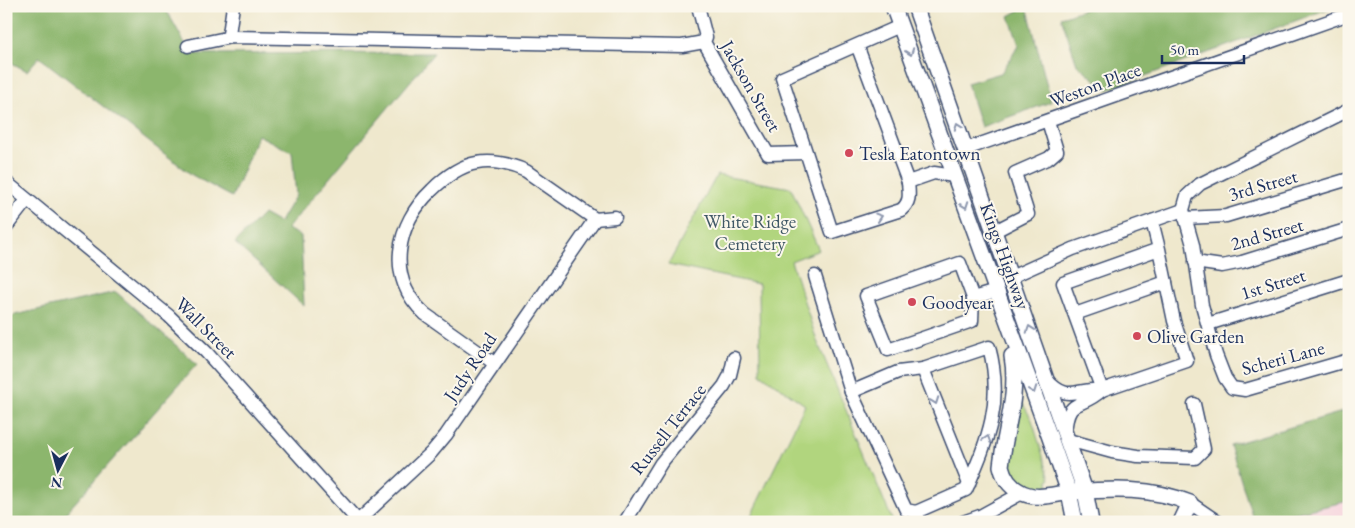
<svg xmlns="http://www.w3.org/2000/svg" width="1355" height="528" font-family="'EB Garamond',serif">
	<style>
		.built { fill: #f5cfdb }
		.green { fill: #b1d57e; stroke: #66826e }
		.forest { fill: #8cb66d; stroke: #547266 }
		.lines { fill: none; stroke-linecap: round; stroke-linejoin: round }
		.minor-casing { stroke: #3b4b6f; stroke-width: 15 }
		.major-casing { stroke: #3b4b6f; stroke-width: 18 }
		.minor { stroke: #fff; stroke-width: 12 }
		.major { stroke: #fff; stroke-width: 15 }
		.oneway { stroke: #8d97ae }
		.poi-dot { fill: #d1495b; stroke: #fbf7ec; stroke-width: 2 }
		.labels { text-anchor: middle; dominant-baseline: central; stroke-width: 4; stroke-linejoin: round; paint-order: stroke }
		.street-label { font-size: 19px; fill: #1b2f5e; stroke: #fbf7ec }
		.poi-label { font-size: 19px; fill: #1b2f5e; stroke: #fbf7ec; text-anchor: start }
		.park-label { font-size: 19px; fill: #405866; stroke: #fbf7ec }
	</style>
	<rect width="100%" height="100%" fill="#fbf7ec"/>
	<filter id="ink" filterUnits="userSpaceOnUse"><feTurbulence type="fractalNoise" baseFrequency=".02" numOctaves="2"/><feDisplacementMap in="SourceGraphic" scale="10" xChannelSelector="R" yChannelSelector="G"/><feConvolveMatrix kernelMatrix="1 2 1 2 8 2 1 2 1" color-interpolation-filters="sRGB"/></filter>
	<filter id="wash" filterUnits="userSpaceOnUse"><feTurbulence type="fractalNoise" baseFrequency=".0096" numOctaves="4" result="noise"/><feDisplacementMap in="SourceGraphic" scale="20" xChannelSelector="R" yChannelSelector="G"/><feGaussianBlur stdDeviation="1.12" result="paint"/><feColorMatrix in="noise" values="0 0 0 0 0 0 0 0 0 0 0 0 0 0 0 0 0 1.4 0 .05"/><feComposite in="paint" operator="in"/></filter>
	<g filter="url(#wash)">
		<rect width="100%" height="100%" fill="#efe8cd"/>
		<polygon class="built" points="1349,501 1349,522 1257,522"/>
		<g class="green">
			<polygon points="717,175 791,188 819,250 791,261 817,341 893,522 748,522 805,405 760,373 759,284 668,265"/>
			<path d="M1022,402L1032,420L1050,479L1048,480L1049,490C1008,489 1007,470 1014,436C1016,425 1017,412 1022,402Z"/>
		</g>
		<g class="forest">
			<polygon points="6,6 164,6 191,54 434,53 287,229 301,236 304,306 235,243 263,214 279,223 296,195 292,152 258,135 232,197 192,175 39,57 27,71 6,60"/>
			<polygon points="1027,6 1051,102 981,127 967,83 1001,73 1019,45 1009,16"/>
			<polygon points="1094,6 1336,6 1107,90 1077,64 1061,17"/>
			<polygon points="116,292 197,364 58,522 6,522 6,317"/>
			<polygon points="1349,410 1349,501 1254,522 1230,445"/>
		</g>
	</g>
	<g filter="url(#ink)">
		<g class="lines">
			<defs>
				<g id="minor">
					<polyline points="698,6 706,37 704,42 768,154 806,153"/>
					<polyline points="231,37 229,34 233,6"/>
					<path d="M857,45L908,182C909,194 911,202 901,210L832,232L782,78L900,26"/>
					<polyline points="188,46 231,37 682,46 704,42"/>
					<polyline points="1349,110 1200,184 1187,196 1183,210 1193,245 1202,305 1216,355 1225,378 1232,388 1245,390 1349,360"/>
					<polyline points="966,149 1349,14"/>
					<polyline points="6,182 169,316 206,352 359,522"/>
					<polyline points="908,182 934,173 954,176"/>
					<polyline points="1185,218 1226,216 1349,179"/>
					<polyline points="595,219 615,217"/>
					<polyline points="1152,221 1159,249 1063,283 1102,390 1187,361 1174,321 1159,249"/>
					<polyline points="6,227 27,200"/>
					<polyline points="995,231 1028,214 1015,173 1049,158 1057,151 1048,121"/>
					<polyline points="1195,262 1222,266 1242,262 1349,229"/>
					<polygon points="960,263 973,298 972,321 888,350 866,296"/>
					<polyline points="815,276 851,392"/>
					<polyline points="1011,277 1073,249 1183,210"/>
					<polyline points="973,298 996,291"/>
					<polyline points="1075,314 1166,282"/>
					<polyline points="1208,324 1349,280"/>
					<path d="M494,363L425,314C385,278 396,224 432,190C445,177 459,166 477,163C495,160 510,164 526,171L595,219"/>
					<path d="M1047,380C1069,404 1076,387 1102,390C1080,410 1068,396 1065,433"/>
					<polyline points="1068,440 1112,452 1138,456 1195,458 1204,449 1194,404"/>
					<polyline points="1190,503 1218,522"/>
					<polyline points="916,512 906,510 851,392 898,372 923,369"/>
					<polyline points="358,521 431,453 446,435 595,219"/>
					<polyline points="625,522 661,463 724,386 730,375 734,358"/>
					<path d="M920,522L916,512L966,490C988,439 1004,403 989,347L923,369L969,484"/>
					<polyline points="963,522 980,516 1022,493"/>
				</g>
				<g id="major">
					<polyline points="893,6 1049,435 1069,492 1075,522"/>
					<polyline points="915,6 1085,491 1091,522"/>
					<path d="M1012,356C1019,395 1005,429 1001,466C1005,483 1016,493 1033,496C1046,498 1059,493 1072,492C1113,489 1151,487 1190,503L1181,522"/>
				</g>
			</defs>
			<use href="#minor" class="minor-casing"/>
			<use href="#major" class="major-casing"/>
			<use href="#minor" class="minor"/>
			<use href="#major" class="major"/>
		</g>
		<defs><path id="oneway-chevron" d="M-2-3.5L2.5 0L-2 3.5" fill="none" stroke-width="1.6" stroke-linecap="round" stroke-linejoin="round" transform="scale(1.25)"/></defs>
		<g class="oneway">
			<use href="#oneway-chevron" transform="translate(910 52) rotate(70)"/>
			<use href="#oneway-chevron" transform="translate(958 126) rotate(-110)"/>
			<use href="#oneway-chevron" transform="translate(965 205) rotate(70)"/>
			<use href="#oneway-chevron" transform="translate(879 217) rotate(-18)"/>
			<use href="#oneway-chevron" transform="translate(1030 329) rotate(-109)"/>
			<use href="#oneway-chevron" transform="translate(1033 390) rotate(70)"/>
			<use href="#oneway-chevron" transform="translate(935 401) rotate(70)"/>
			<use href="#oneway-chevron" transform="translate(987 439) rotate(-72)"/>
		</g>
	</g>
	<g class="poi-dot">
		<circle cx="849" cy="153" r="5"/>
		<circle cx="912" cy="302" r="5"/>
		<circle cx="1137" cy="336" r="5"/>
	</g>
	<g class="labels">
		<g class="street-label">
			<text transform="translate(1095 85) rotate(-20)">Weston Place</text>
			<text transform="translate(751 86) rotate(60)">Jackson Street</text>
			<text transform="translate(1263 185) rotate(-16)">3rd Street</text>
			<text transform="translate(1267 234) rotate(-16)">2nd Street</text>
			<text transform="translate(1005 256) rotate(70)">Kings Highway</text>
			<text transform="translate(1273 284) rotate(-17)">1st Street</text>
			<text transform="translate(206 328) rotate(45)">Wall Street</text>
			<text transform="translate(1283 358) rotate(-15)">Scheri Lane</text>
			<text transform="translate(470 367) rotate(-56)">Judy Road</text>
			<text transform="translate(668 429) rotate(-52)">Russell Terrace</text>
		</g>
		<g class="poi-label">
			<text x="859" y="153">Tesla Eatontown</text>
			<text x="922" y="302">Goodyear</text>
			<text x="1147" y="336">Olive Garden</text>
		</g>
		<g class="park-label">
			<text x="750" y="221">White Ridge<tspan x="750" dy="22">Cemetery</tspan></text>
		</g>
	</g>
	<rect width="1355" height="528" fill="none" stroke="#fbf7ec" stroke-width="25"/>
	<g transform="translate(58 470) rotate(186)" stroke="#fbf7ec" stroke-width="4" paint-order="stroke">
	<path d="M0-4L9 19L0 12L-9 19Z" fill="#1b2f5e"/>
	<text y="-8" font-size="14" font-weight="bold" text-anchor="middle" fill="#1b2f5e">N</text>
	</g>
	<path d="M1162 55v8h82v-8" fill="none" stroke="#1b2f5e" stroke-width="2.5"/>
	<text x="1170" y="55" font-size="15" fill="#1b2f5e" stroke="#fbf7ec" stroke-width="4" paint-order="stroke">50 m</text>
</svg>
